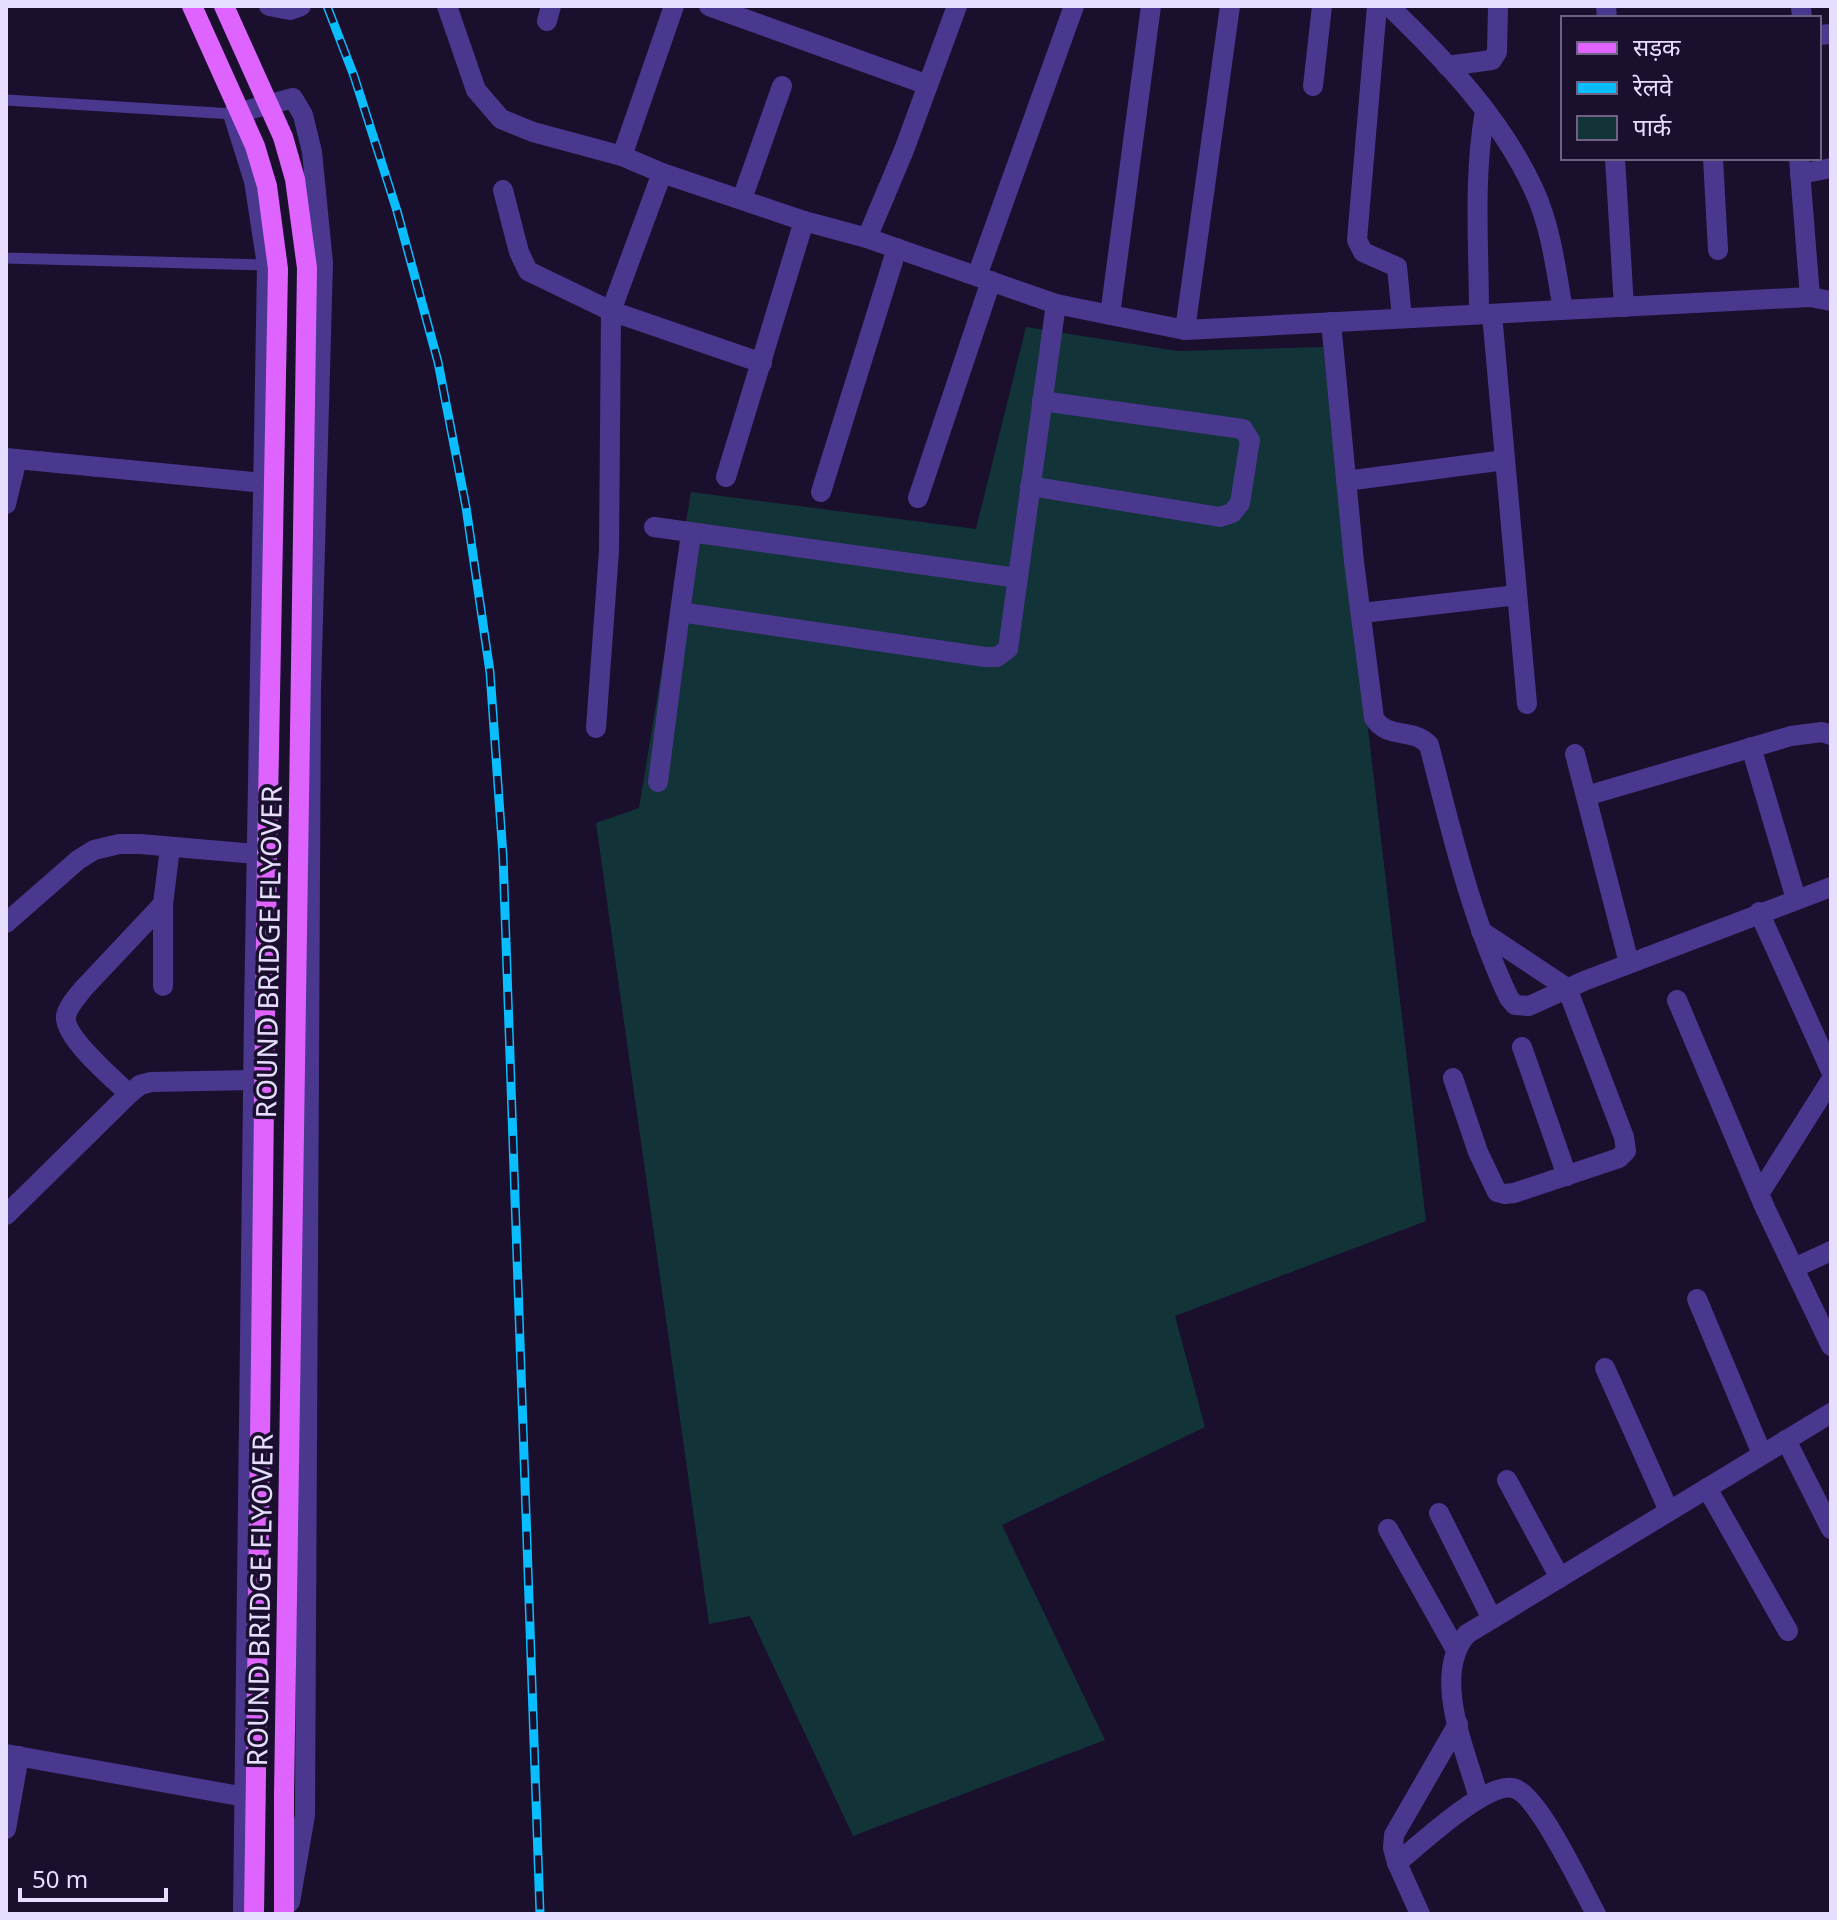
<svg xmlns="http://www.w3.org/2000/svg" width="1837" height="1920" font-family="'Noto Sans','Noto Sans Devanagari',sans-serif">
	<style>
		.green { fill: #123338 }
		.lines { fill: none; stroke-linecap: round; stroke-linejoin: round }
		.service { stroke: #4a388f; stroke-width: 11 }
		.minor { stroke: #4a388f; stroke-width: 20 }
		.tertiary { stroke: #4a388f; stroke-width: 20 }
		.primary { stroke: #df64ff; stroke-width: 20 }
		.rail-casing { stroke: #09bdff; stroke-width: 9 }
		.rail { stroke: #1a102e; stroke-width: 6; stroke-dasharray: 18; stroke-linecap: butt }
		.primary-bridge { stroke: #df64ff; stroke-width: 20 }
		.labels { text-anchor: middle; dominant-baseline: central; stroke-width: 7; stroke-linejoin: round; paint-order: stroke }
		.street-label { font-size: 28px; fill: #e6ddff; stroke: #1a102e }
	</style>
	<rect width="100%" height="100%" fill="#1a102e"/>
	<polygon class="green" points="1026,327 1177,351 1323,347 1426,1221 1175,1316 1205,1427 1002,1525 1105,1740 853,1836 750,1616 709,1624 596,823 639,808 691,492 976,529"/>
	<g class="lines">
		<g class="service">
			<polyline points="6,100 233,114"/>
			<polyline points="6,258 267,265"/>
		</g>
		<g class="minor">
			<polyline points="269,6 290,10 301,6"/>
			<polyline points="709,6 928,85"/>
			<polyline points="1377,6 1357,240 1363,252 1397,267 1402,318"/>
			<path d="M1389,6C1445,60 1501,118 1534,190C1551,227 1556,270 1563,310"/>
			<polyline points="1606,6 1607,18"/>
			<polyline points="1801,6 1802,18"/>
			<polyline points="547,21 551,6"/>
			<polyline points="1819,35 1831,34"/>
			<polyline points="1447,66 1492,60 1497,52 1498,6"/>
			<polyline points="1313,86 1322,6"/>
			<polyline points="622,156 674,6"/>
			<polyline points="1615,158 1624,307"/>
			<polyline points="1713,158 1718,250"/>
			<polyline points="1799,158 1810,297"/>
			<polyline points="1800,174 1831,168"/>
			<polyline points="503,190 519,252 528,271 611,311 762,363"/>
			<polyline points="742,199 782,86"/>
			<polyline points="867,238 904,150 957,6"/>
			<polyline points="977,276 1074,6"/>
			<path d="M1479,314C1479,247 1473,178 1485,111"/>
			<polyline points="1492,314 1527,704"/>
			<polyline points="1110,315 1151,6"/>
			<path d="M1331,322L1354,562L1374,718C1387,740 1413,727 1429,745C1451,830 1471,918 1509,998L1515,1005L1529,1006L1584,981L1831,887"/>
			<polyline points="1185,330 1230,6"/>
			<polyline points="6,458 263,483"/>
			<polyline points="726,477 804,221"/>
			<polyline points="1346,481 1505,460"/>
			<polyline points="1030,486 1220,517 1232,513 1240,503 1250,440 1243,429 1042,401"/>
			<polyline points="821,492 897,248"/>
			<polyline points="918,498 991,281"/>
			<polyline points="6,504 17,459"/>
			<polyline points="654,527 1018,578"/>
			<polyline points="680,612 691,534"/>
			<polyline points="1362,613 1517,595"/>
			<polyline points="596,728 609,551 611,311 662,173"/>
			<polyline points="1751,747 1796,899"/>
			<polyline points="1575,754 1629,963"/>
			<polyline points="658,782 680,612 985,657 997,657 1008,649 1056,304"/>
			<polyline points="1586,796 1791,736 1822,732 1831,735"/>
			<polyline points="163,904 163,986"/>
			<polyline points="1759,912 1831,1071"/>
			<polyline points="6,923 78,860 94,850 119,844 140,844 257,854"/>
			<polyline points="1677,1000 1765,1208 1831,1346"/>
			<polyline points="1522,1047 1567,1176"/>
			<polyline points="1453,1078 1478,1152 1497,1192 1504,1194 1514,1193 1619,1158 1626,1151 1624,1137 1567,988 1481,931"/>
			<polyline points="129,1094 140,1085 151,1082 253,1080"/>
			<polyline points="1759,1194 1831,1080"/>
			<path d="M6,1215L129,1094C115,1080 63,1037 66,1016C68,1006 77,997 83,989L163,904L170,848"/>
			<polyline points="1794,1268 1831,1251"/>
			<polyline points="1697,1299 1762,1454"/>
			<polyline points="1605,1368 1669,1511"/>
			<polyline points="1786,1440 1831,1529"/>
			<polyline points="1507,1480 1560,1578"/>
			<polyline points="1707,1488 1788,1631"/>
			<polyline points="1439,1513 1492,1619"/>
			<polyline points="1388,1529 1456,1650"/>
			<polyline points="6,1754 256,1799"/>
			<path d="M1479,1798C1466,1752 1431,1674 1467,1634L1831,1413"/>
			<polyline points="6,1829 19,1756"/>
			<polyline points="1397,1863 1393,1848 1394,1835 1458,1724"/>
			<path d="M1420,1914L1397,1863C1419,1845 1486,1782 1513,1788C1538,1793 1582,1889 1596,1914"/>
		</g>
		<g class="tertiary">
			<polyline points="447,6 476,90 501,119 533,132 622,156 662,173 804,221 867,238 1056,304 1185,330 1810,297 1831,301"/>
			<polyline points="243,1914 254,1013 267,265 254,181 233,114 293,98 303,115 312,152 323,263 311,689 305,1815 290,1902"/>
		</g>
		<g class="primary">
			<polyline points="254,1914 256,1773"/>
			<polyline points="284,1914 284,1796"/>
		</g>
		<defs>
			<polyline id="rail" points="327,6 354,76 397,211 438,362 466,507 490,672 503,856 540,1914"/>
		</defs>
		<use href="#rail" class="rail-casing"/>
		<use href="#rail" class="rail"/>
		<g class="primary-bridge">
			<polyline points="192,6 255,146 267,186 278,269 267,856 256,1773"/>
			<polyline points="224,6 283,137 295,179 307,268 284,1796"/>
		</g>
	</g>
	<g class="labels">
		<g class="street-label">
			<text transform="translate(268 952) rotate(-89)">ROUND BRIDGE FLYOVER</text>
			<text transform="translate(259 1600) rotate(-89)">ROUND BRIDGE FLYOVER</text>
		</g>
	</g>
	<rect width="1837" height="1920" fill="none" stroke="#e6ddff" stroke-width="16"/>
	<rect x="1561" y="16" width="260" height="144" fill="#1a102e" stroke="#6c6282" stroke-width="2"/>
	<rect x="1577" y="42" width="40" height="12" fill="#df64ff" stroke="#6c6282" stroke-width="2"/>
	<text x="1633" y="56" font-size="24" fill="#e6ddff">सड़क</text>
	<rect x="1577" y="82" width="40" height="12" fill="#09bdff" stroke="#6c6282" stroke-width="2"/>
	<text x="1633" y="96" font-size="24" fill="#e6ddff">रेलवे</text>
	<rect x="1577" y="116" width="40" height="24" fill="#123338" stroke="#6c6282" stroke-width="2"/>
	<text x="1633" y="136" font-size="24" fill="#e6ddff">पार्क</text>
	<path d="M20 1888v12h146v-12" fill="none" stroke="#e6ddff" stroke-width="4"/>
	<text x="32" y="1888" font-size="24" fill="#e6ddff" stroke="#1a102e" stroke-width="6" paint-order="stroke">50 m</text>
</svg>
